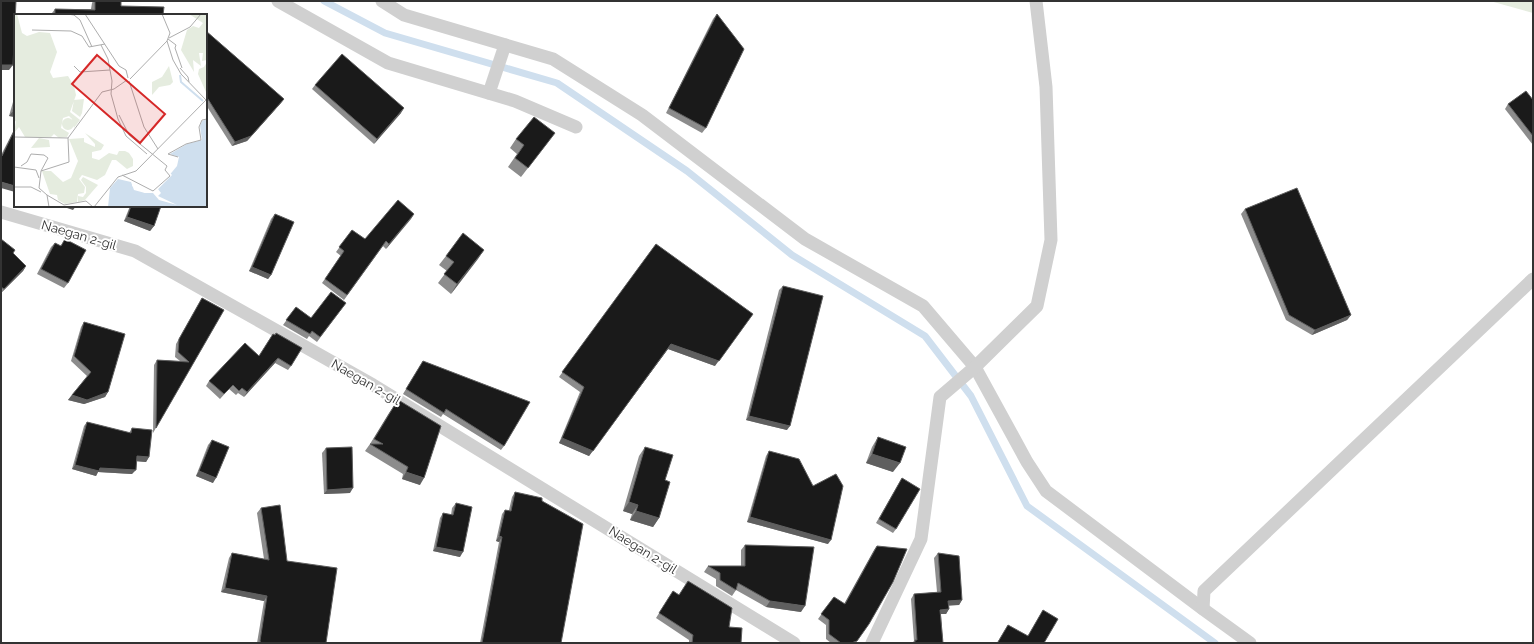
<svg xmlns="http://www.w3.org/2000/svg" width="1534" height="644" font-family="Raleway,sans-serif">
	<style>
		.green { fill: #e5ecdf }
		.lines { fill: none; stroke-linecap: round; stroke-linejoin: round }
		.stream { stroke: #cfdfee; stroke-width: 7 }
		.service { stroke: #d0d0d0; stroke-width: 13 }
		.wall { fill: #8c8c8c }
		.shaded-wall { fill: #5f5f5f }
		.building { fill: #1a1a1a; stroke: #5f5f5f }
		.labels { text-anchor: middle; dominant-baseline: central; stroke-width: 4; stroke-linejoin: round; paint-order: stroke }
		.street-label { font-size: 13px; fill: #333; stroke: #fff }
		.inset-river { fill: none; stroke: #cfdfee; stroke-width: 2 }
		.inset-road { fill: none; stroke: #adadad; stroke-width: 1 }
		.view { fill: #d62828; fill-opacity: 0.15; stroke: #d62828; stroke-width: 2 }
		.inset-edge { fill: none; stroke: #333; stroke-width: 2 }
	</style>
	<rect width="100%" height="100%" fill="#fff"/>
	<polygon class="green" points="1490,1 1533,1 1533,13"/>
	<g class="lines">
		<polyline class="stream" points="324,1 385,33 557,83 687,171 792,255 925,336 971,396 1027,506 1215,643"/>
		<g class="service">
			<polyline points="278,1 388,63 515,101 576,127"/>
			<polyline points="382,1 404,15 553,59 642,115 805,239 923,306 975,367 1027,462 1046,491 1203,609 1250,643"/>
			<polyline points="489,93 505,45"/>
			<polyline points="1,212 135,251 373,385 794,643"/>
			<polyline points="1203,609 1204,591 1533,279"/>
			<polyline points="872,643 921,539 940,397 975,367 1037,306 1051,240 1046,87 1036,1"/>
		</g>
	</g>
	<g class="wall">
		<polygon points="93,1 121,1 121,6 163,15 52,15 52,13 55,9 91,9 92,3"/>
		<polygon points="717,14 706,128 702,133 666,113 713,19"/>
		<polygon points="206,31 284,99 280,104 247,141 232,146 206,105"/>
		<polygon points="315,85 401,113 374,144 312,89"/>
		<polygon points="15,95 15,117 9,116"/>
		<polygon points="1533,100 1533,145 1505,109 1508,104"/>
		<polygon points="15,128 15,192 1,155"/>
		<polygon points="516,139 548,142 521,177 508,167 517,154 510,148"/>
		<polygon points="130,206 161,206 154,226 150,231 124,221"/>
		<polygon points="1245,209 1351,315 1347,320 1312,335 1286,320 1241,214"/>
		<polygon points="275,214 271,275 268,279 249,271 271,219"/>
		<polygon points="414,214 386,249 383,246 344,300 322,283 341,256 336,252 352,230 365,239"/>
		<polygon points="1,239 13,253 26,266 23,271 1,293"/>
		<polygon points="65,239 68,283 64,288 37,274 51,247 55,243 61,246"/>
		<polygon points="656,244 715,366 668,349 589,456 559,443 580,392 559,377"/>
		<polygon points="484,250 451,294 438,283 447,271 439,265 446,256"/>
		<polygon points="783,286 787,430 746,420 779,290"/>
		<polygon points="202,298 224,310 153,433 154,365 157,360 180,361 175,357 176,344"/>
		<polygon points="346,303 317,342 309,336 307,339 283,325 296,307 311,318"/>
		<polygon points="84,322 108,392 105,397 84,404 68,400 87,376 71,361 81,327"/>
		<polygon points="273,334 291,366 288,370 275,363 244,397 238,393 236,395 229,389 220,399 206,386 209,381 259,356"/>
		<polygon points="423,361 504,446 501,450 443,414 441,417 403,394"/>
		<polygon points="400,401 420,485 402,479 403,474 365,451 370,444 389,413 394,406 396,407"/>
		<polygon points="87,422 129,433 132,428 149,457 146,462 136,461 132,474 98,472 96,476 72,469 84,426"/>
		<polygon points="878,437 893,472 866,463 872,447"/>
		<polygon points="212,440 213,483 196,476 208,445"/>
		<polygon points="645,447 665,480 659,518 653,527 630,520 632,514 623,511 639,456"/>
		<polygon points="326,448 350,493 324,494 322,453"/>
		<polygon points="769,451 813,486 828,544 747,522 766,456"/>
		<polygon points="902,478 896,529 893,533 876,523"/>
		<polygon points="515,492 542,501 561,643 480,643 499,542 496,541 502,514 505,510 509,510 512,497"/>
		<polygon points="456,503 460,557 433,551 440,518 443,513 451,515 452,508"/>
		<polygon points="261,508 287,561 326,643 257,643 264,601 221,592 229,558 232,553 264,559 257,513"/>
		<polygon points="745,545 801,612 766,607 736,590 732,596 716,586 716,579 704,572 708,566 741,566 741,550"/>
		<polygon points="877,546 856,643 831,643 826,639 826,625 818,619 834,597 844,604 874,550"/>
		<polygon points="938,553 962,600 959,605 949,605 949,609 946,614 941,614 943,643 912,643 914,641 911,599 914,594 937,592 934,558"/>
		<polygon points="673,591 729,627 741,643 689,643 689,640 656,618"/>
		<polygon points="1043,610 1044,643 997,643 1008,625 1028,636"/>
	</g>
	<g class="shaded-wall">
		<polygon points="1,65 13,65 9,70 1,70"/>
		<polygon points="284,99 280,104 247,141 232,146 235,142"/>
		<polygon points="404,108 401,113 374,144 377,139"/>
		<polygon points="13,111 15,112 15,117 9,116"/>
		<polygon points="1,182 15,186 15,192 1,188"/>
		<polygon points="61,206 76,206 73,210"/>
		<polygon points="83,206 91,206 90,208"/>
		<polygon points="414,214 411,219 386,249 389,244"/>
		<polygon points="127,217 154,226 150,231 124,221"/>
		<polygon points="484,250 478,259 451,294 457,284"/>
		<polygon points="26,266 23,271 1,293 4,289"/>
		<polygon points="252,267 271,275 268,279 249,271"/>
		<polygon points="753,314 715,366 668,349 589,456 559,443 562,438 671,344"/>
		<polygon points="1351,315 1347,320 1312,335 1315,330"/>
		<polygon points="278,358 275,363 244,397 247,392"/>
		<polygon points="108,392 105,397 84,404 68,400 72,395"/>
		<polygon points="749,416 790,426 787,430 746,420"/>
		<polygon points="872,454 900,463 893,472 866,463"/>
		<polygon points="137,456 149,457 146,462 134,461"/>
		<polygon points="75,465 100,468 136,470 132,474 98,472 96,476 72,469"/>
		<polygon points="199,471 216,478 213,483 196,476"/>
		<polygon points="406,472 424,478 420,485 402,479"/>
		<polygon points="353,488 350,493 324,494 327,490"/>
		<polygon points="629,502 638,505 632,514 623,511"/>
		<polygon points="636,511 659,518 653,527 630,520"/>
		<polygon points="750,517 831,540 828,544 747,522"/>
		<polygon points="499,536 502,537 499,542 496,541"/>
		<polygon points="436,547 463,552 460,557 433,551"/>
		<polygon points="225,588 267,596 264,601 221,592"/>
		<polygon points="962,600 959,605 945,606 948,601"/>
		<polygon points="770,601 805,606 801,612 766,607"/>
		<polygon points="949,609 946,614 937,614 940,610"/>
	</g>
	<g class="building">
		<polygon points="1,1 16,1 13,65 1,65"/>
		<polygon points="95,1 121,1 121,6 164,7 163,15 55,15 55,9 95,10"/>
		<polygon points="717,14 744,49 706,128 669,108"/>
		<polygon points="206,31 284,99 251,136 235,142 206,96"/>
		<polygon points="342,54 404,108 377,139 315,85"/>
		<polygon points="1526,91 1533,100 1533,136 1508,104"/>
		<polygon points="15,102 15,112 13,111"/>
		<polygon points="534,117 555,133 528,168 515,158 524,145 516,139"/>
		<polygon points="15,129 15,186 1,182 1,155 2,156"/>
		<polygon points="1297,188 1351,315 1315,330 1289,315 1245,209"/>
		<polygon points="398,200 414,214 389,244 386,241 347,295 325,279 344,251 339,247 352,230 365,239"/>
		<polygon points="131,206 161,206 154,226 127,217"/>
		<polygon points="275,214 294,222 271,275 252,267"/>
		<polygon points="463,233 484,250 457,284 444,274 454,262 446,256"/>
		<polygon points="1,239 15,250 13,253 26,266 4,289 1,287"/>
		<polygon points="65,239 86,250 68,283 41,269 55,243 61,246"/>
		<polygon points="656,244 753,314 719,361 671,344 593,451 562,438 584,387 562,372"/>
		<polygon points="783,286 823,296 790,426 749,416"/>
		<polygon points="331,292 346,303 320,337 312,331 310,334 286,320 296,307 311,318"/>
		<polygon points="202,298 224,310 156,428 157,360 189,362 178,352 179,339"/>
		<polygon points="84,322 125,334 108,392 87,400 72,395 91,372 74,356"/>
		<polygon points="276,333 302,348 291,366 278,358 247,392 242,388 239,391 233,385 224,394 209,381 245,343 259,356 273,334 275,335"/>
		<polygon points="423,361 530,402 504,446 446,409 444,413 406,389"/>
		<polygon points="400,401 441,426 424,478 406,472 408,467 370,444 383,444 374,439 394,406 396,407"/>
		<polygon points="87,422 131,433 132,428 152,430 149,457 137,456 136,470 100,468 99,471 75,465"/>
		<polygon points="878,437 906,447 900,463 872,454"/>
		<polygon points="212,440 229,447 216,478 199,471"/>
		<polygon points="352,447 353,488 327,490 326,448"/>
		<polygon points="645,447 673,455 665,480 670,482 659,518 636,511 638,505 629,502"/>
		<polygon points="769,451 799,459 813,486 836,474 843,486 831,540 750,517"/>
		<polygon points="902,478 920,489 896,529 879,519"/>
		<polygon points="515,492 542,498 542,501 583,524 561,643 482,643 502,537 499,536 505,510 511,511"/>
		<polygon points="456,503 472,507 463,552 436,547 443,513 453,515"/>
		<polygon points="280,505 287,561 337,568 326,643 261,643 260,641 267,596 225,588 232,553 269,560 261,508"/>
		<polygon points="745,545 814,547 805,606 770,601 738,583 736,590 720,580 720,573 708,566 745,566"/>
		<polygon points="877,546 907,549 893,582 869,624 857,641 851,643 841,643 829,634 829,620 821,614 834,597 845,604"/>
		<polygon points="938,553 959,556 962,600 948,601 949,609 940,610 943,643 915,643 915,640 917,640 914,594 941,592"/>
		<polygon points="688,581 732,608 729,627 742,628 741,643 692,643 693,635 659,613 673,591 679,595"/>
		<polygon points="1043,610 1058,619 1044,643 999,643 998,642 1008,625 1028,636"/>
	</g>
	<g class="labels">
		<g class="street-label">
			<text transform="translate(79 235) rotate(16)">Naegan 2-gil</text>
			<text transform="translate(366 382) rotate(30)">Naegan 2-gil</text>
			<text transform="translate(643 550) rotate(32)">Naegan 2-gil</text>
		</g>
	</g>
	<g transform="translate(14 14)">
		<rect width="193" height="193" fill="#fff"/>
		<path d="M0,0H3L8,19L13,22L25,18L36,19L43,38L36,58L39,64L54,62L60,72L62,81L56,98L66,106L60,114L58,105L55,102L49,104L47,114L55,119L53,123L45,124L40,120L37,123H11L5,113L0,119L2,107L0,108ZM175,0H193V46L188,47L189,39H185L187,52L179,46L180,58L167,36L173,16L179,12L185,14L189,9ZM193,48V78H192L184,60L185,55L190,53ZM155,52L159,68L156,71L145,73L138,81V68L148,63ZM70,85L68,99L66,103L58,97L60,86ZM48 110a6 6 0 1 1 12 0a6 6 0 1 1-12 0ZM71,119L90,131L87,136L78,138V144L85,146L95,139L103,141L105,137H111L115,139L119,145V152L113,155L102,146H98L91,161L83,166L68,161L65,165L71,173L70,179L64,180L63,188L51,190L44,186L43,181L36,180L28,157H37L49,168L57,164L64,147L55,125L70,124V128L81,133V130ZM25,124L35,126L36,133L17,134ZM69,163L84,171L71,186L64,188V182L69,183L72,179V173L67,166Z" fill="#e5ecdf"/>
		<path d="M193,105V193H94L96,174L104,165L117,168L120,176L131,179L144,175L163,152L165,143L156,140L173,130L188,126L186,112L188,107Z" fill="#cfdfee"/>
		<path d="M156,159L158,161L144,175L147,179L144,182L163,191L145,186L139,179H131L118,172L119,168L121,174L138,177Z" fill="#fff"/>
		<path class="inset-river" d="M166,61L167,68L189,87"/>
		<path class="inset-road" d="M53,0L60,1L66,6L78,33M71,0L105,52L112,56L114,64M148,0L156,19L153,27L159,46L167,60L192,86M18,16L57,17L68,22L75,33L91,30M155,24L176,13L187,0M154,25L162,31L161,34L168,54M87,31L94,45L98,67L97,80L104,105L112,122L133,140M60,52L66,58L96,56M166,54L174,63L175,68M116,65L153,27M115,67L130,113L144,135M105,101L115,121L153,152L151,156L156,162L139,177L108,161M0,123L54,124M164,143L154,140L172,130L187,126L185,113L188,106L193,105M7,152L13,148L17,140L30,141L34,144L27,157M0,153L22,156L25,164M0,173H17L27,178M33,181L50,191L72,187L79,193M35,193L33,181L25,174L27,157L55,148L54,124L88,78L100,75L113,66M80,193L104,163L122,157L193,85"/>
		<path class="view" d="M83,41L151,100L126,129L58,70Z"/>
		<rect width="193" height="193" class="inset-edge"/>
	</g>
	<rect width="1534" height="644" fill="none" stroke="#333333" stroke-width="4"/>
</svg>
